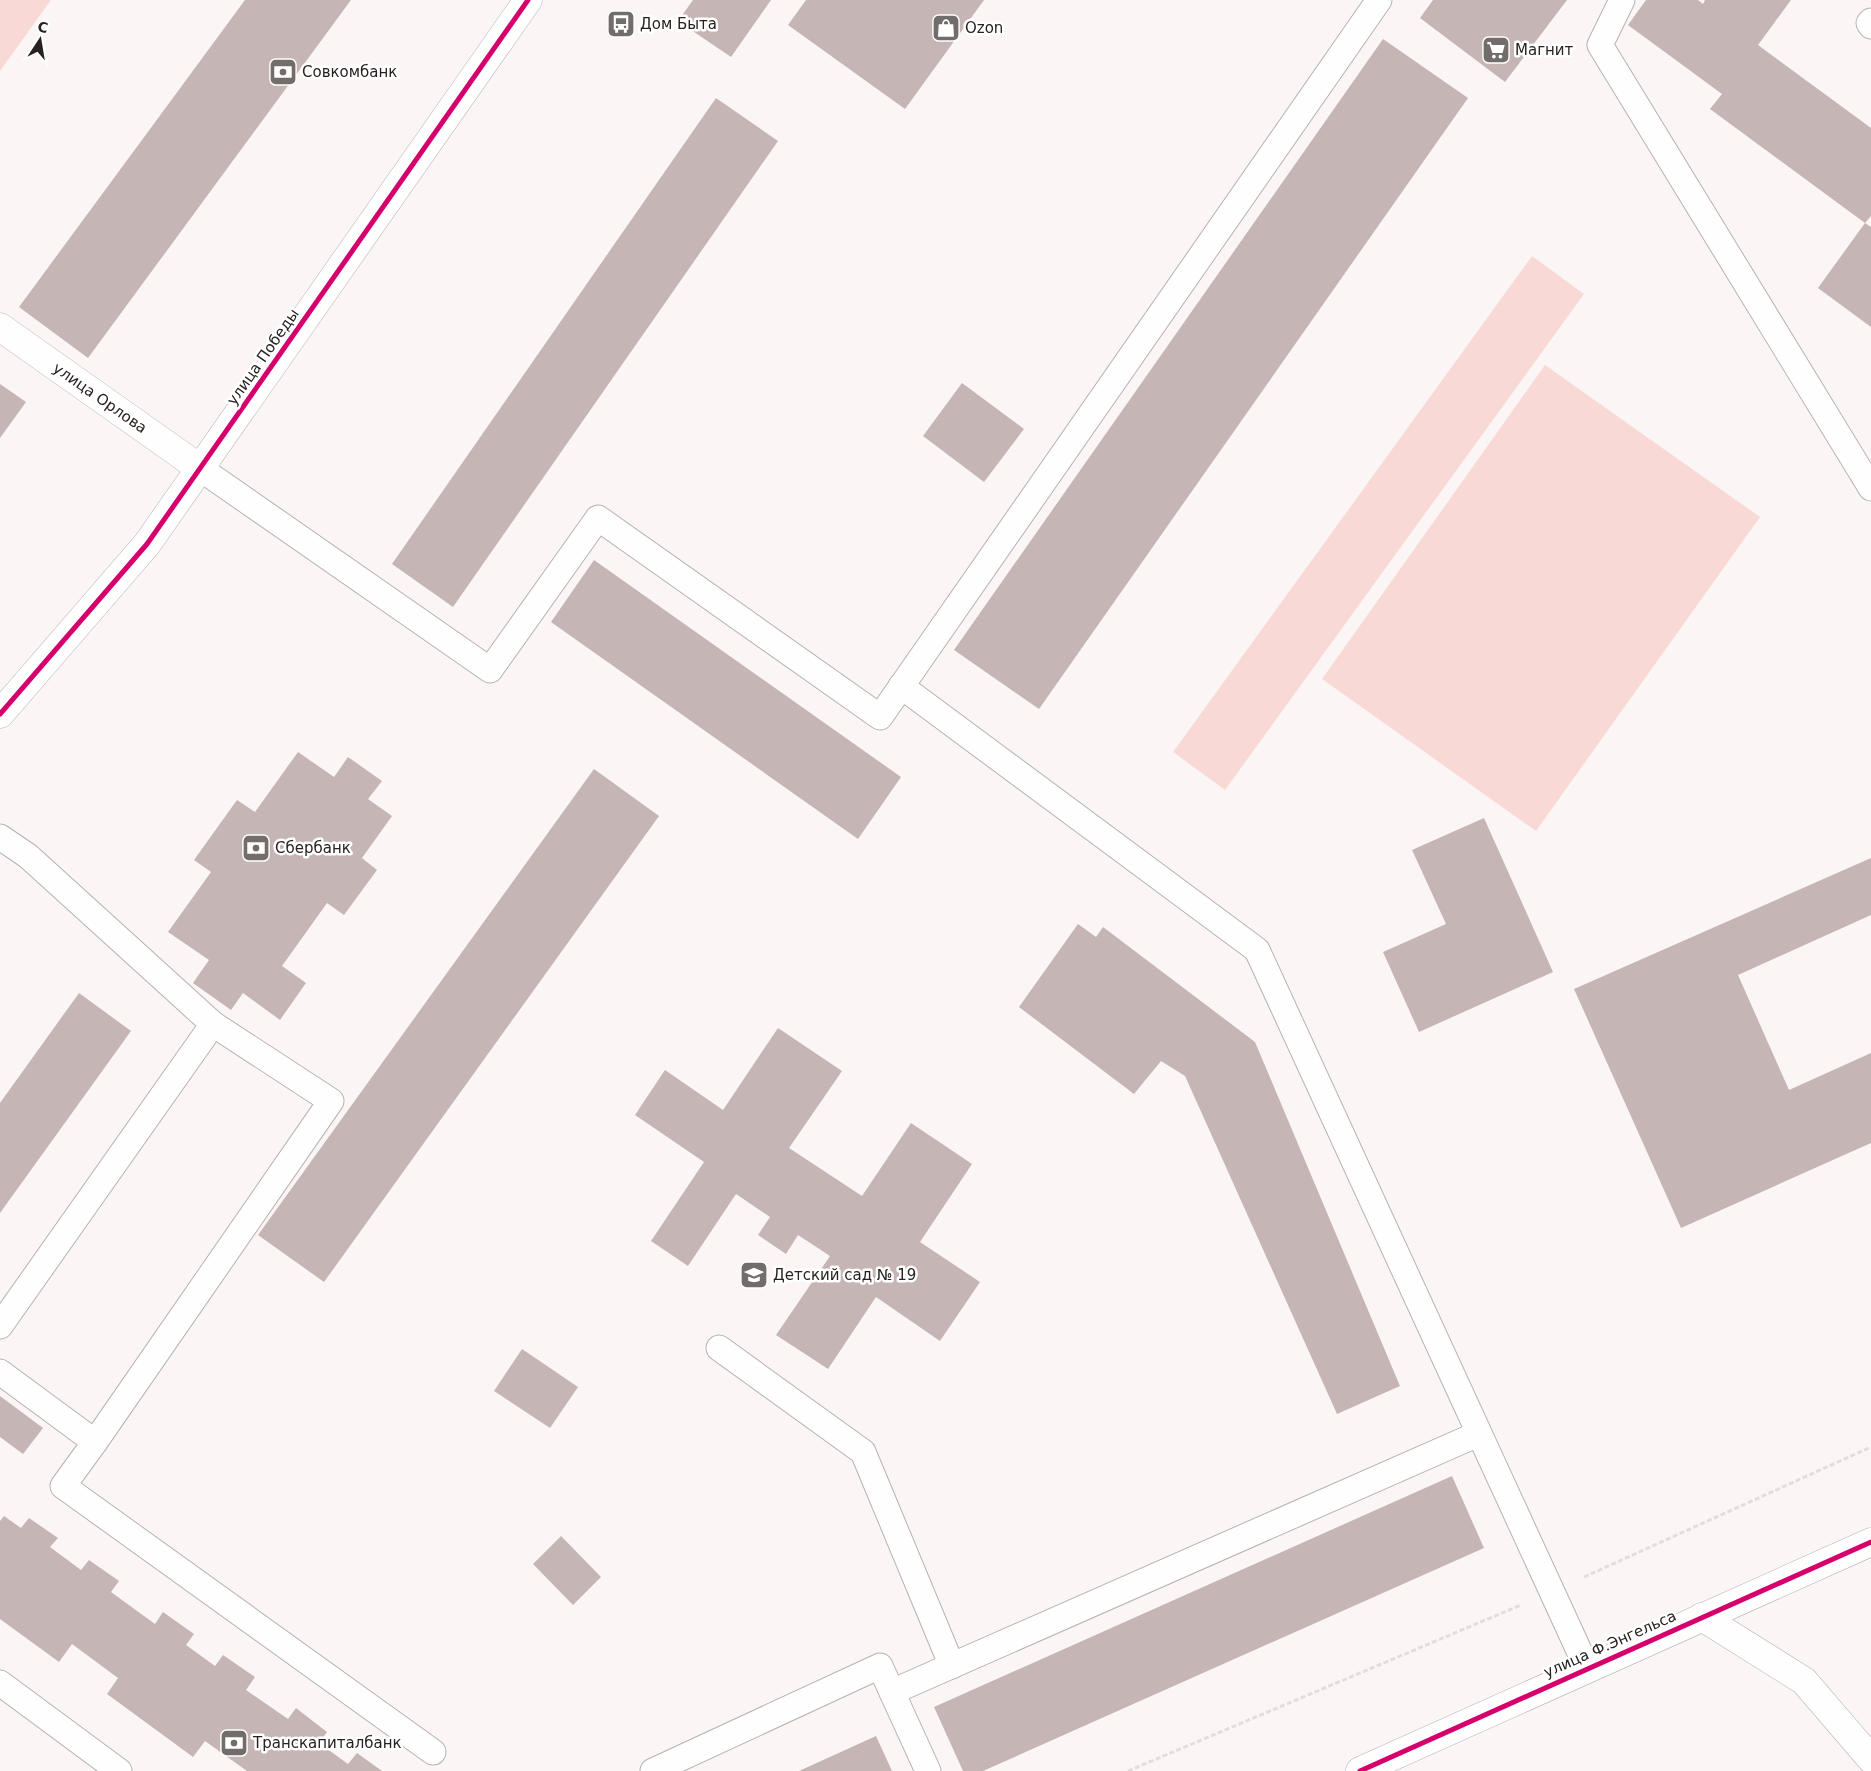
<svg xmlns="http://www.w3.org/2000/svg" width="1871" height="1771" font-family="'DejaVu Sans',sans-serif">
	<style>
		.green { fill: #f8d9d5 }
		.building { fill: #c5b5b4 }
		.lines { fill: none; stroke-linecap: round; stroke-linejoin: round }
		.lane-casing { stroke: #b7b2b1; stroke-width: 27 }
		.street-casing { stroke: #b7b2b1; stroke-width: 29 }
		.secondary-casing { stroke: #b7b2b1; stroke-width: 29 }
		.path { stroke: #e0dede; stroke-width: 3; stroke-dasharray: 5 2.5; stroke-linecap: butt }
		.lane { stroke: #fefefe; stroke-width: 25 }
		.street { stroke: #fefefe; stroke-width: 28 }
		.secondary { stroke: #fefefe; stroke-width: 28 }
		.cycleway-casing { stroke: #fff; stroke-width: 8 }
		.cycleway { stroke: #d6006c; stroke-width: 5 }
		.labels { text-anchor: middle; dominant-baseline: central; stroke-width: 5; stroke-linejoin: round; paint-order: stroke }
		.poi-label { font-size: 15px; fill: #282120; stroke: #fff; text-anchor: start }
		.street-label { font-size: 15px; fill: #282120; stroke: #fff }
	</style>
	<rect width="100%" height="100%" fill="#fbf6f5"/>
	<g class="green">
		<polygon points="0,0 51,0 0,71"/>
		<polygon points="1532,256 1584,294 1225,790 1173,752"/>
		<polygon points="1545,365 1760,517 1536,831 1322,679"/>
	</g>
	<g class="building">
		<polygon points="245,0 351,0 88,358 19,307"/>
		<polygon points="693,0 771,0 731,57 678,21"/>
		<polygon points="806,0 984,0 905,109 788,25"/>
		<polygon points="1433,0 1567,0 1505,82 1420,18"/>
		<polygon points="1646,0 1698,0 1703,4 1705,0 1791,0 1758,45 1871,128 1871,216 1865,223 1710,109 1722,94 1628,25"/>
		<polygon points="1383,39 1468,98 1039,709 954,650"/>
		<polygon points="716,98 778,141 453,607 392,564"/>
		<polygon points="1865,223 1871,227 1871,327 1818,288"/>
		<polygon points="962,383 1024,429 984,482 923,436"/>
		<polygon points="0,384 26,402 0,438"/>
		<polygon points="594,560 901,777 858,839 551,622"/>
		<polygon points="298,752 334,777 348,757 382,781 368,799 392,816 362,858 377,870 344,915 327,903 282,966 306,983 280,1020 243,993 231,1010 193,983 209,960 168,932 211,872 194,860 237,800 255,812"/>
		<polygon points="594,769 659,816 324,1282 258,1235"/>
		<polygon points="1484,818 1553,972 1419,1032 1383,952 1446,924 1412,850"/>
		<polygon points="1871,858 1871,915 1738,975 1789,1090 1871,1053 1871,1143 1681,1228 1574,989"/>
		<polygon points="1078,924 1096,937 1103,927 1255,1042 1400,1386 1337,1414 1185,1076 1161,1061 1134,1094 1019,1007"/>
		<polygon points="79,993 131,1031 0,1213 0,1103"/>
		<polygon points="778,1028 842,1071 789,1148 862,1196 911,1123 972,1164 920,1242 980,1282 940,1341 876,1297 828,1369 776,1335 830,1256 798,1235 786,1254 758,1235 770,1217 736,1194 688,1266 651,1241 704,1162 635,1115 665,1070 723,1110"/>
		<polygon points="522,1349 578,1387 550,1428 494,1391"/>
		<polygon points="0,1396 43,1428 23,1454 0,1437"/>
		<polygon points="1452,1476 1484,1548 983,1771 963,1771 934,1707"/>
		<polygon points="4,1516 21,1528 29,1518 58,1538 50,1547 81,1570 89,1560 119,1581 111,1592 155,1624 163,1612 194,1634 186,1645 215,1666 223,1655 255,1677 246,1690 288,1719 296,1708 327,1732 319,1743 348,1764 357,1753 382,1771 247,1771 205,1741 193,1757 107,1694 118,1678 72,1644 59,1662 0,1619 0,1521"/>
		<polygon points="561,1536 601,1577 573,1605 533,1564"/>
		<polygon points="876,1736 892,1771 799,1771"/>
	</g>
	<g class="lines">
		<defs>
			<g id="lane">
				<polyline points="1622,0 1600,45 1871,488"/>
				<polyline points="1871,21 1869,23 1871,26"/>
				<polyline points="201,469 490,670 598,518 880,717 1379,0"/>
				<polyline points="901,686 1257,950 1587,1668"/>
				<polyline points="0,837 28,856 213,1024 0,1326"/>
				<polyline points="719,1348 863,1452 952,1666"/>
				<polyline points="0,1372 95,1442 331,1101 213,1024"/>
				<polyline points="95,1442 63,1486 433,1752"/>
				<polyline points="0,1683 119,1771"/>
				<polyline points="892,1692 1478,1434"/>
				<polyline points="653,1771 880,1666 928,1771"/>
			</g>
			<g id="street">
				<polyline points="0,327 201,469"/>
				<polyline points="1702,1617 1804,1681 1871,1759"/>
				<polyline points="1360,1771 1871,1542"/>
			</g>
			<polyline id="secondary" points="0,714 147,544 528,0"/>
		</defs>
		<use href="#lane" class="lane-casing"/>
		<use href="#street" class="street-casing"/>
		<use href="#secondary" class="secondary-casing"/>
		<g class="path">
			<polyline points="1584,1577 1871,1447"/>
			<polyline points="1128,1771 1521,1605"/>
		</g>
		<use href="#lane" class="lane"/>
		<use href="#street" class="street"/>
		<use href="#secondary" class="secondary"/>
		<defs>
			<g id="cycleway">
				<polyline points="0,714 147,544 528,0"/>
				<polyline points="1360,1771 1871,1542"/>
			</g>
		</defs>
		<use href="#cycleway" class="cycleway-casing"/>
		<use href="#cycleway" class="cycleway"/>
	</g>
	<defs>
		<symbol id="bus-square" viewBox="-11 -11 22 22"><rect x="-9" y="-9" width="18" height="18" rx="4" fill="#726c6b" stroke="#fff"/><path d="M-5-6H5V4H4V6H2V4H-2V6H-4V4H-5ZM-3.5-4V0h7V-4ZM-3.5 1.2v1.5H-2V1.2ZM2 1.2v1.5H3.5V1.2Z" fill="#fff"/></symbol>
		<symbol id="shop-square" viewBox="-11 -11 22 22"><rect x="-9" y="-9" width="18" height="18" rx="4" fill="#726c6b" stroke="#fff"/><path d="M-5-2.5h2.3a2.7 3.5 0 0 1 5.4 0H5L5.5 6h-11ZM-1.5-2.5h3a1.5 2.3 0 0 0-3 0Z" fill="#fff"/></symbol>
		<symbol id="supermarket-square" viewBox="-11 -11 22 22"><rect x="-9" y="-9" width="18" height="18" rx="4" fill="#726c6b" stroke="#fff"/><path d="M-6-5.5h2.5l.6 2H6L4.5 2H-2.5L-4.4-4H-6ZM-1.5 3.2a1.3 1.3 0 1 0 .1 0ZM3 3.2a1.3 1.3 0 1 0 .1 0Z" fill="#fff"/></symbol>
		<symbol id="bank-square" viewBox="-11 -11 22 22"><rect x="-9" y="-9" width="18" height="18" rx="4" fill="#726c6b" stroke="#fff"/><path d="M-6-4H6V4H-6ZM0-2.3a2.3 2.3 0 1 0 0 4.6a2.3 2.3 0 1 0 0-4.6Z" fill="#fff"/></symbol>
		<symbol id="school-square" viewBox="-11 -11 22 22"><rect x="-9" y="-9" width="18" height="18" rx="4" fill="#726c6b" stroke="#fff"/><path d="M0-5L7-2L0 1L-7-2ZM-4 1L0 2.5L4 1V4Q0 6-4 4Z" fill="#fff"/></symbol>
	</defs>
	<g fill-rule="evenodd">
		<use href="#bus-square" x="605" y="8" width="32" height="32"/>
		<use href="#shop-square" x="930" y="12" width="32" height="32"/>
		<use href="#supermarket-square" x="1480" y="34" width="32" height="32"/>
		<use href="#bank-square" x="267" y="56" width="32" height="32"/>
		<use href="#bank-square" x="240" y="832" width="32" height="32"/>
		<use href="#school-square" x="738" y="1259" width="32" height="32"/>
		<use href="#bank-square" x="218" y="1727" width="32" height="32"/>
	</g>
	<g class="labels">
		<g class="poi-label">
			<text x="640" y="24">Дом Быта</text>
			<text x="965" y="28">Ozon</text>
			<text x="1515" y="50">Магнит</text>
			<text x="302" y="72">Совкомбанк</text>
			<text x="275" y="848">Сбербанк</text>
			<text x="773" y="1275">Детский сад № 19</text>
			<text x="253" y="1743">Транскапиталбанк</text>
		</g>
		<g class="street-label">
			<text transform="translate(263 357) rotate(-55)">улица Победы</text>
			<text transform="translate(100 398) rotate(35)">улица Орлова</text>
			<text transform="translate(1610 1644) rotate(-24)">улица Ф.Энгельса</text>
		</g>
	</g>
	<g transform="translate(40 40) rotate(12)" stroke="#ffffff" stroke-width="4" paint-order="stroke">
	<path d="M0-4L9 19L0 12L-9 19Z" fill="#282120"/>
	<text y="-8" font-size="14" font-weight="bold" text-anchor="middle" fill="#282120">С</text>
	</g>
</svg>
